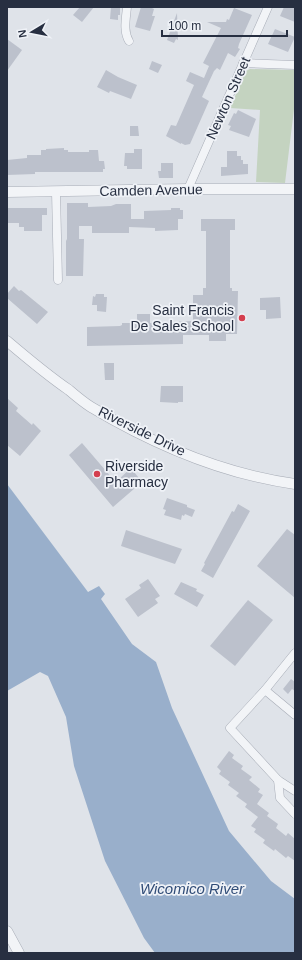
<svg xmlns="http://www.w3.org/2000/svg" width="302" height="960" font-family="Arial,sans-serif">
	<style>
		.green { fill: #c4d3c0 }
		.water { fill: #99afcb }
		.building { fill: #bcc1cc }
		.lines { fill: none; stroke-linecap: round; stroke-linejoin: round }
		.minor-casing { stroke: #a8adb7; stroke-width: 9 }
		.tertiary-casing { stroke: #a8adb7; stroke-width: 11 }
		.minor { stroke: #f2f4f7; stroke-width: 8 }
		.tertiary { stroke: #f2f4f7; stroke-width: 10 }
		.poi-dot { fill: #d43e4e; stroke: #eff2f7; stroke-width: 1.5 }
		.labels { text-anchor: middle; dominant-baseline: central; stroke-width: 3.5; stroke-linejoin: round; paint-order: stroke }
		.street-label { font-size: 14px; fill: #272f41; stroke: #eff2f7 }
		.poi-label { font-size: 14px; fill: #272f41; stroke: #eff2f7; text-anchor: end }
		.water-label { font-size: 15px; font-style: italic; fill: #304c77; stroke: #eff2f7 }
	</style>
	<rect width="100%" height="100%" fill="#dfe3e9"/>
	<polygon class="green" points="250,69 295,70 295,101 285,183 256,182 260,110 230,108 246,71"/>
	<polygon class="water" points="7,484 88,592 99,586 105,594 101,599 132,644 156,662 172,708 229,831 271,881 295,899 295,953 155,953 144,938 105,861 74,766 66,717 48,676 40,672 7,691"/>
	<g class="building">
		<polygon points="80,7 94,7 82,22 73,15"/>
		<polygon points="111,7 120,8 120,15 118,15 118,20 110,19"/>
		<polygon points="141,7 153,7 152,8 154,9 152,16 155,16 150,31 135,27"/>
		<polygon points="284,7 295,7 295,22 280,16"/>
		<polygon points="234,8 252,15 239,44 238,48 240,49 235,57 228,53 220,70 217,68 214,71 202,97 209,101 190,144 185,145 181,143 181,144 166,136 171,125 176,126 194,85 186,81 190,72 204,78 209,66 203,63 221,28 207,22 226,22 227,19 229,20"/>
		<polygon points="177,13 178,40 176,39 174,43 167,40"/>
		<polygon points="275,29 295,37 288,52 268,44"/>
		<polygon points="7,39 22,50 7,71"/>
		<polygon points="152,61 162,65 158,73 149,69"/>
		<polygon points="106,70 118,77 137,85 131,99 110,91 109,93 97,87"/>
		<polygon points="238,110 256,119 249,137 229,130 231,126 228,125 234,113 236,114"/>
		<polygon points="130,126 138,126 139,136 130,136"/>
		<polygon points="64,148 64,150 68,150 68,152 89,152 89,150 98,150 99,161 104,161 105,169 103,169 103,172 35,172 35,174 7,175 7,160 27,158 27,155 41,155 41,150 46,150 46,149"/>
		<polygon points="134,149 142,149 142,169 127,169 127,166 124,166 125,153 134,153"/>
		<polygon points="227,151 237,151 237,156 241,156 241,160 243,160 243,164 248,164 248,174 221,176 221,167 227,167"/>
		<polygon points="161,163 173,163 173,178 159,178 158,171 161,171"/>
		<polygon points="67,203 88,203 88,207 111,206 116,204 131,204 131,219 144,219 144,211 171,210 171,208 180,208 180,210 183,210 183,219 178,219 178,230 155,231 155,228 129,227 129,233 92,233 92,226 79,226 79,239 84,239 83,276 66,276 66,241 67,239"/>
		<polygon points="7,208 47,208 47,215 42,215 42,231 24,231 24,227 19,227 19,223 7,223"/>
		<polygon points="201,219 235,219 235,230 230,230 230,288 232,288 232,291 238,291 237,334 226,334 226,341 209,341 209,335 183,335 183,344 87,346 87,327 120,326 122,325 122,323 137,323 137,314 150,314 150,323 193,321 193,295 203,295 203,288 206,288 206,231 201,231"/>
		<polygon points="14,286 19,291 21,290 48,312 37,324 7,298 7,294"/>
		<polygon points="96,294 104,294 104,297 107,297 106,312 97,311 97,305 92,305 93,296 95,297"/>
		<polygon points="280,297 281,318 266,319 266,310 260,310 260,298"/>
		<polygon points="104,363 114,363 114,380 105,380"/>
		<polygon points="161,386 183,386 183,402 178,402 178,403 160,402"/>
		<polygon points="7,398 18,408 16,411 32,425 33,423 41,431 20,456 7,445"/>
		<polygon points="82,443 112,478 114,475 118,480 131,468 142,482 113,507 69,455"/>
		<polygon points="167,498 187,505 187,507 195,510 192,517 185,514 184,516 182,515 181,520 164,515 166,510 163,509"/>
		<polygon points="238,504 250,511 213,578 201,571 205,564 204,563 232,511 234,512"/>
		<polygon points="287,529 295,535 295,598 257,566"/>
		<polygon points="126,530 182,549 175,564 121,546"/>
		<polygon points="148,579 160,596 155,599 158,603 138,617 125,599 141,588 139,585"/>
		<polygon points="181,582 197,589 196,591 204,595 197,607 174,594"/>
		<polygon points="248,600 273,620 235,666 210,646"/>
		<polygon points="291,679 295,682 295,691 292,689 288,694 283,689"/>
		<polygon points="229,751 234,755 232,758 243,766 241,769 252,777 249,780 260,789 258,792 263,795 257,804 269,813 267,816 278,824 276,828 286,836 288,833 295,839 295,861 288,856 286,858 275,849 274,851 263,843 265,840 254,832 256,829 251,826 258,817 245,807 247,804 236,796 239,793 228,785 230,782 219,774 221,771 217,767"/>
	</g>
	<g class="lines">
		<defs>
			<g id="minor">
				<path d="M127,7C126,18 123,31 129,41"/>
				<polyline points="243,63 295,65"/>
				<polyline points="188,189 268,7"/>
				<polyline points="56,192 58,280"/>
				<polyline points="295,653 265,690 230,728 278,780 295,791"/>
				<polyline points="265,690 295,715"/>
				<polyline points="278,780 280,798 295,814"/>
			</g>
			<g id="tertiary">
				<polyline points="7,192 188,189 295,189"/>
				<path d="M7,341C27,358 47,375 69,390C76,396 83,402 91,407C153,444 223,474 295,484"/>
				<polyline points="7,931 19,953"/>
			</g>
		</defs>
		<use href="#minor" class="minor-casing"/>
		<use href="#tertiary" class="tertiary-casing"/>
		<use href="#minor" class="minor"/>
		<use href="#tertiary" class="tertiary"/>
	</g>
	<g class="poi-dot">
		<circle cx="242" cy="318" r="4"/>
		<circle cx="97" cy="474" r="4"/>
	</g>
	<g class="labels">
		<g class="street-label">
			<text transform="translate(228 98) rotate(-66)">Newton Street</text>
			<text transform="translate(151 190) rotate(-1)">Camden Avenue</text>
			<text transform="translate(142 431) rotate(26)">Riverside Drive</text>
		</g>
		<g class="poi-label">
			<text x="234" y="310">Saint Francis<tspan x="234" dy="16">De Sales School</tspan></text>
			<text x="105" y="466" text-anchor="start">Riverside<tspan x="105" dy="16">Pharmacy</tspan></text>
		</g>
		<g class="water-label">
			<text x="192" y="888">Wicomico River</text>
		</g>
	</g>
	<rect width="302" height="960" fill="none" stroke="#272f41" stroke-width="16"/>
	<g transform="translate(32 32) rotate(260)" stroke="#eff2f7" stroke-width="3" paint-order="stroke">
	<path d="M0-3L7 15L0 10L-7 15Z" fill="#272f41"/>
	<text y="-6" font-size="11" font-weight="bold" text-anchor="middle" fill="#272f41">N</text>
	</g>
	<path d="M162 30v6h125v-6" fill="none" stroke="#272f41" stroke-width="2"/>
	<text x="168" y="30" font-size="12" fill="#272f41" stroke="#eff2f7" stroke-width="3" paint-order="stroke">100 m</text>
</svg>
